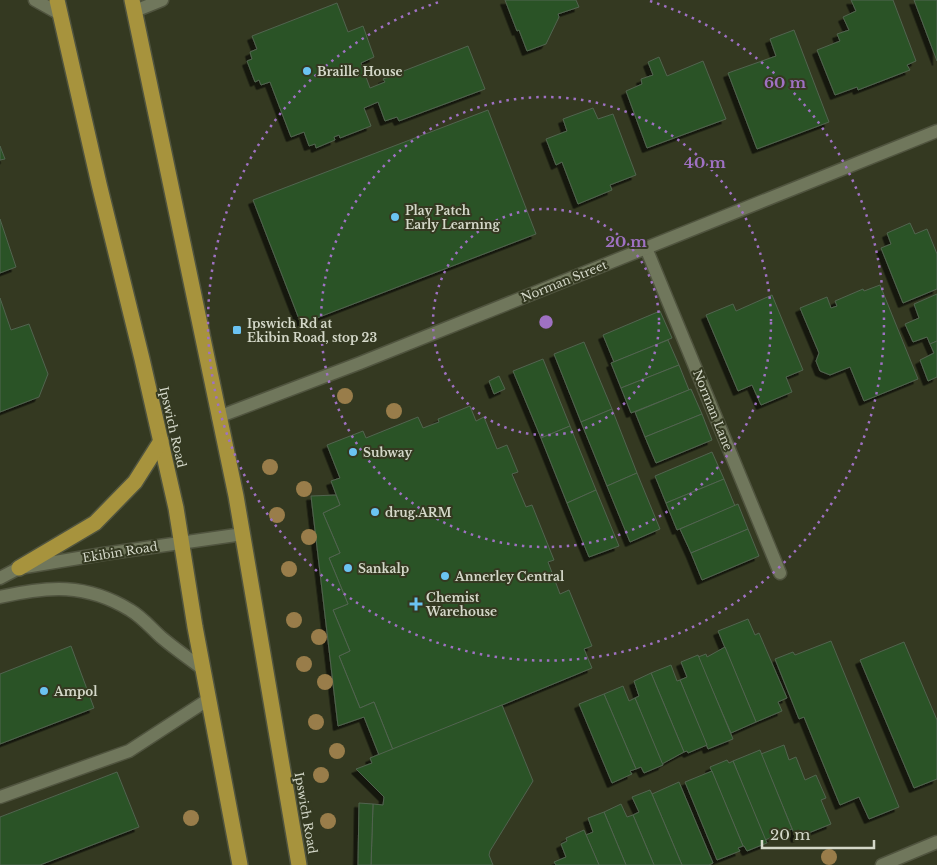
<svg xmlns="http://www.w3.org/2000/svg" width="937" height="865" font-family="'Libre Baskerville',serif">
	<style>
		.building { fill: #2b5227; stroke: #51644f; filter: url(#shadow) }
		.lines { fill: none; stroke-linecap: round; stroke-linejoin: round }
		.minor-casing { stroke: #50543f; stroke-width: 15 }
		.highway-casing { stroke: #50543f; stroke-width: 18 }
		.minor { stroke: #70775c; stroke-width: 12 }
		.highway { stroke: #a7933d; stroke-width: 15 }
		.tree { fill: #997d4a }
		.ring { fill: none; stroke: #9f71c3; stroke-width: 2.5; stroke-dasharray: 2.5 5 }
		.poi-dot { fill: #6bc3f2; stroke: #343921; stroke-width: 2 }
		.labels { text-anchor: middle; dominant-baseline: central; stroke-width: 4; stroke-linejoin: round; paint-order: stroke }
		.poi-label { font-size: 12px; font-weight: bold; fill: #d4d8c9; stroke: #343921; text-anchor: start }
		.street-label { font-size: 12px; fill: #d4d8c9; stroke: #343921 }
		.centre { fill: #9f71c3; stroke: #343921; stroke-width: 2.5 }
		.ring-label { font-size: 15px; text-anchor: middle; font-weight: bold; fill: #9f71c3; stroke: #343921; stroke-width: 4; stroke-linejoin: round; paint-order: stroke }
	</style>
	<defs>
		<filter id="shadow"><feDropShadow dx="-4.5" dy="4.5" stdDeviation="0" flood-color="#0009"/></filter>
	</defs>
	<rect width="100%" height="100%" fill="#343921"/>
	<g class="building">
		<polygon points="505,0 576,0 579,7 558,14 559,17 546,44 527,51 519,30 517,31"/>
		<polygon points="851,0 893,0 916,61 907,65 910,70 858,90 857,87 835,95 817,50 840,41 837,34 849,30 843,17 856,11"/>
		<polygon points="914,0 937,0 937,61"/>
		<polygon points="337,3 348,32 363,26 374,57 361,63 370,88 385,82 383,79 468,46 485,89 399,121 397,117 385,121 378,102 364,108 371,126 340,138 339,135 334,137 335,140 316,148 315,144 309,146 304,132 291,137 270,82 261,85 259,80 255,82 247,61 252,59 250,52 257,49 252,36"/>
		<polygon points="794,30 829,122 757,149 728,73 776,56 770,39"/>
		<polygon points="659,57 667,76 703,61 726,119 647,148 626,91 642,84 641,79 653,75 648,62"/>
		<polygon points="593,108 598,119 613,114 636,175 610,185 612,190 578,204 562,162 556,165 546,139 567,131 563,119"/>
		<polygon points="488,110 536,234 301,324 253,200"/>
		<polygon points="0,146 5,159 0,160"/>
		<polygon points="0,219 16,267 0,273"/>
		<polygon points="910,223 915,234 927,229 937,254 937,289 903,303 881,248 891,244 887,233"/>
		<polygon points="880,285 918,379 864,401 850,367 830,375 820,371 816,361 819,353 800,308 827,297 831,308 837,306 835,301 863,289 864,291"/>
		<polygon points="937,294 937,341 930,344 927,337 913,342 905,324 919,318 914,304"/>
		<polygon points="772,295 803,370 786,377 792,392 761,405 752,385 738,391 706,315 733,304 736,311"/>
		<polygon points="0,298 11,330 29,324 48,374 39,397 0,412"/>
		<polygon points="660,311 672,338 614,362 603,335"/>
		<polygon points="668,340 679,365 621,388 611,363"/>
		<polygon points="937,341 937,377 928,381 920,360 934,353 930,344"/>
		<polygon points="584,342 612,409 581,422 554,354"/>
		<polygon points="543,359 570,426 541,438 513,371"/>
		<polygon points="679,365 689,390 631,413 621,388"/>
		<polygon points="499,376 505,389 494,394 489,381"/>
		<polygon points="691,389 702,414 645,437 635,412"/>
		<polygon points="470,406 476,421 484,417 497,449 507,445 518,472 512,474 526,507 532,505 554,560 548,562 560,594 569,590 592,646 584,649 592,668 393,750 374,702 360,708 339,656 350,651 333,610 348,604 329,558 340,553 323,513 340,505 331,481 340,478 327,445 363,431 366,438 418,417 423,428 439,422 438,419"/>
		<polygon points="612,409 637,473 607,486 581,422"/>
		<polygon points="702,414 712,440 656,463 645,437"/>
		<polygon points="570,426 596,490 567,503 541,438"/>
		<polygon points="712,452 724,479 666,503 655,476"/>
		<polygon points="637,473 660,529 630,542 607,486"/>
		<polygon points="724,479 735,506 677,530 666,503"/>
		<polygon points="596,490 619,546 589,557 567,503"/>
		<polygon points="336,495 340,505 323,513 340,553 329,558 348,604 333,610 350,651 339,656 360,708 374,702 393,750 379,755 364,717 338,726 311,496"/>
		<polygon points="738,504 748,529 691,553 680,529"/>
		<polygon points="748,529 759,556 702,580 691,553"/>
		<polygon points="748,619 755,635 759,633 787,698 778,702 782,711 756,722 718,631"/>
		<polygon points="831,641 899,807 869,819 859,797 840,805 804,717 799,719 775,659 793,652 795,655"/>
		<polygon points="904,642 937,720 937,779 914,788 860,660"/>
		<polygon points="71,646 94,708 0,744 0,674"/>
		<polygon points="725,647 756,722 731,733 698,657 706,654 707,657"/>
		<polygon points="698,655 733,739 708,749 680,680 687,677 681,662"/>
		<polygon points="671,665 677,681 680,680 707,745 688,753 687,751 684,752 651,673"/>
		<polygon points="651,673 684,752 662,764 635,698 639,696 634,681"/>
		<polygon points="623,686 629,701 635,698 663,765 644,773 641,767 636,769 604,694"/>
		<polygon points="604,694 636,769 630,771 632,774 612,783 579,704"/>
		<polygon points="502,705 533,781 490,851 489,855 493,865 371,865 373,804 383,805 384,797 356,769 372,763 370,758"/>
		<polygon points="784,745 789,760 796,757 805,780 816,775 826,798 821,800 831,824 796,838 761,754"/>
		<polygon points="760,750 792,829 765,840 733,761"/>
		<polygon points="727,760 729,763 733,761 767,843 747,851 744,846 743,846 710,767"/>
		<polygon points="712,771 743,846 738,848 740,851 717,860 685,782"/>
		<polygon points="117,772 139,827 40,865 0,865 0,817"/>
		<polygon points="679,782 713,863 709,865 682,865 652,794"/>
		<polygon points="650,790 652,794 682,865 654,865 633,815 639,812 632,797"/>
		<polygon points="359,803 373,804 371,865 358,865"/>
		<polygon points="621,804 627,817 633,815 654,865 626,865 604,812"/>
		<polygon points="604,812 626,865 599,865 586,835 593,832 588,818"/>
		<polygon points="584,830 599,865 556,865 554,862 566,857 561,844 567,841 566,838"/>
	</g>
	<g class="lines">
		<defs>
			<g id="minor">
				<polyline points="35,0 60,14"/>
				<polyline points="135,11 162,0"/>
				<polyline points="646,248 780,573"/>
				<polyline points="218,417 360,363 937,131"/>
				<polyline points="0,578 19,568 103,554 243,534"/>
				<path d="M0,597C48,586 86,583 130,610C142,617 151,628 161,637C175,649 190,659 204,670"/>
				<polyline points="0,797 129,751 209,699"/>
				<polyline points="882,865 937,842"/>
			</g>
			<g id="highway">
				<polyline points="57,0 99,184 142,359 176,508 195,627 240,865"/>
				<polyline points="132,0 236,496 299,865"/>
				<polyline points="19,568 95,523 135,482 161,441"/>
			</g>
		</defs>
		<use href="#minor" class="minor-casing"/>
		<use href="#highway" class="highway-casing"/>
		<use href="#minor" class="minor"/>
		<use href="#highway" class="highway"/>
	</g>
	<g class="tree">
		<circle cx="345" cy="396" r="8"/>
		<circle cx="394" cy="411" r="8"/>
		<circle cx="270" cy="467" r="8"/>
		<circle cx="304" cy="489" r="8"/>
		<circle cx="277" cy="515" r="8"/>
		<circle cx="309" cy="537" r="8"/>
		<circle cx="289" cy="569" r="8"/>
		<circle cx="294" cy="620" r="8"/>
		<circle cx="319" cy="637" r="8"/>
		<circle cx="304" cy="664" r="8"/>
		<circle cx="325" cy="682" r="8"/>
		<circle cx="316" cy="722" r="8"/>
		<circle cx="337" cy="751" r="8"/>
		<circle cx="321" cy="775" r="8"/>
		<circle cx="191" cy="818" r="8"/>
		<circle cx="328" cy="821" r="8"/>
		<circle cx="829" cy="857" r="8"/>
	</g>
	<g class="ring">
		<circle cx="546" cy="322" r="113"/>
		<circle cx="546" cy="322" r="225"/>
		<path d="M650 1A338 338 0 1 1 442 1"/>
	</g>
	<g class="poi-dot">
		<circle cx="307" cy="71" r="5"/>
		<circle cx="395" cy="217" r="5"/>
		<rect x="232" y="325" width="10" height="10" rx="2.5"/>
		<circle cx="353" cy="452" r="5"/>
		<circle cx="375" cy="512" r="5"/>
		<circle cx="348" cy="568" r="5"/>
		<circle cx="445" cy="576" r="5"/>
		<path d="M413.5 596.5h5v5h5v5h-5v5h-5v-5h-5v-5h5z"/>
		<circle cx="44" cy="691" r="5"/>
	</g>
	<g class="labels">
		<g class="poi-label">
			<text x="317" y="71">Braille House</text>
			<text x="405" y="210">Play Patch<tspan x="405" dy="14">Early Learning</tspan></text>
			<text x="247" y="323">Ipswich Rd at<tspan x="247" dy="14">Ekibin Road, stop 23</tspan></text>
			<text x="363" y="452">Subway</text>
			<text x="385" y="512">drug.ARM</text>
			<text x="358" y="568">Sankalp</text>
			<text x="455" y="576">Annerley Central</text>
			<text x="426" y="597">Chemist<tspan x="426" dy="14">Warehouse</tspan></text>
			<text x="54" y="691">Ampol</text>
		</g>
		<g class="street-label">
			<text transform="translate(564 281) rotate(-22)">Norman Street</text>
			<text transform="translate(713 410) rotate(68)">Norman Lane</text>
			<text transform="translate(173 427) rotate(77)">Ipswich Road</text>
			<text transform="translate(120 552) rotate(-9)">Ekibin Road</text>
			<text transform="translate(306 813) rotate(80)">Ipswich Road</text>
		</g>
	</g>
	<circle cx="546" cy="322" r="8" class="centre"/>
	<g class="ring-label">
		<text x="785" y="88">60 m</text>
		<text x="705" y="168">40 m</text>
		<text x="626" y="247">20 m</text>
	</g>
	<path d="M762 840v8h112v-8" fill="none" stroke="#d4d8c9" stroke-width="2.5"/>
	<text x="770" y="840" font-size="15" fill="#d4d8c9" stroke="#343921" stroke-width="4" paint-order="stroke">20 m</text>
</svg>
